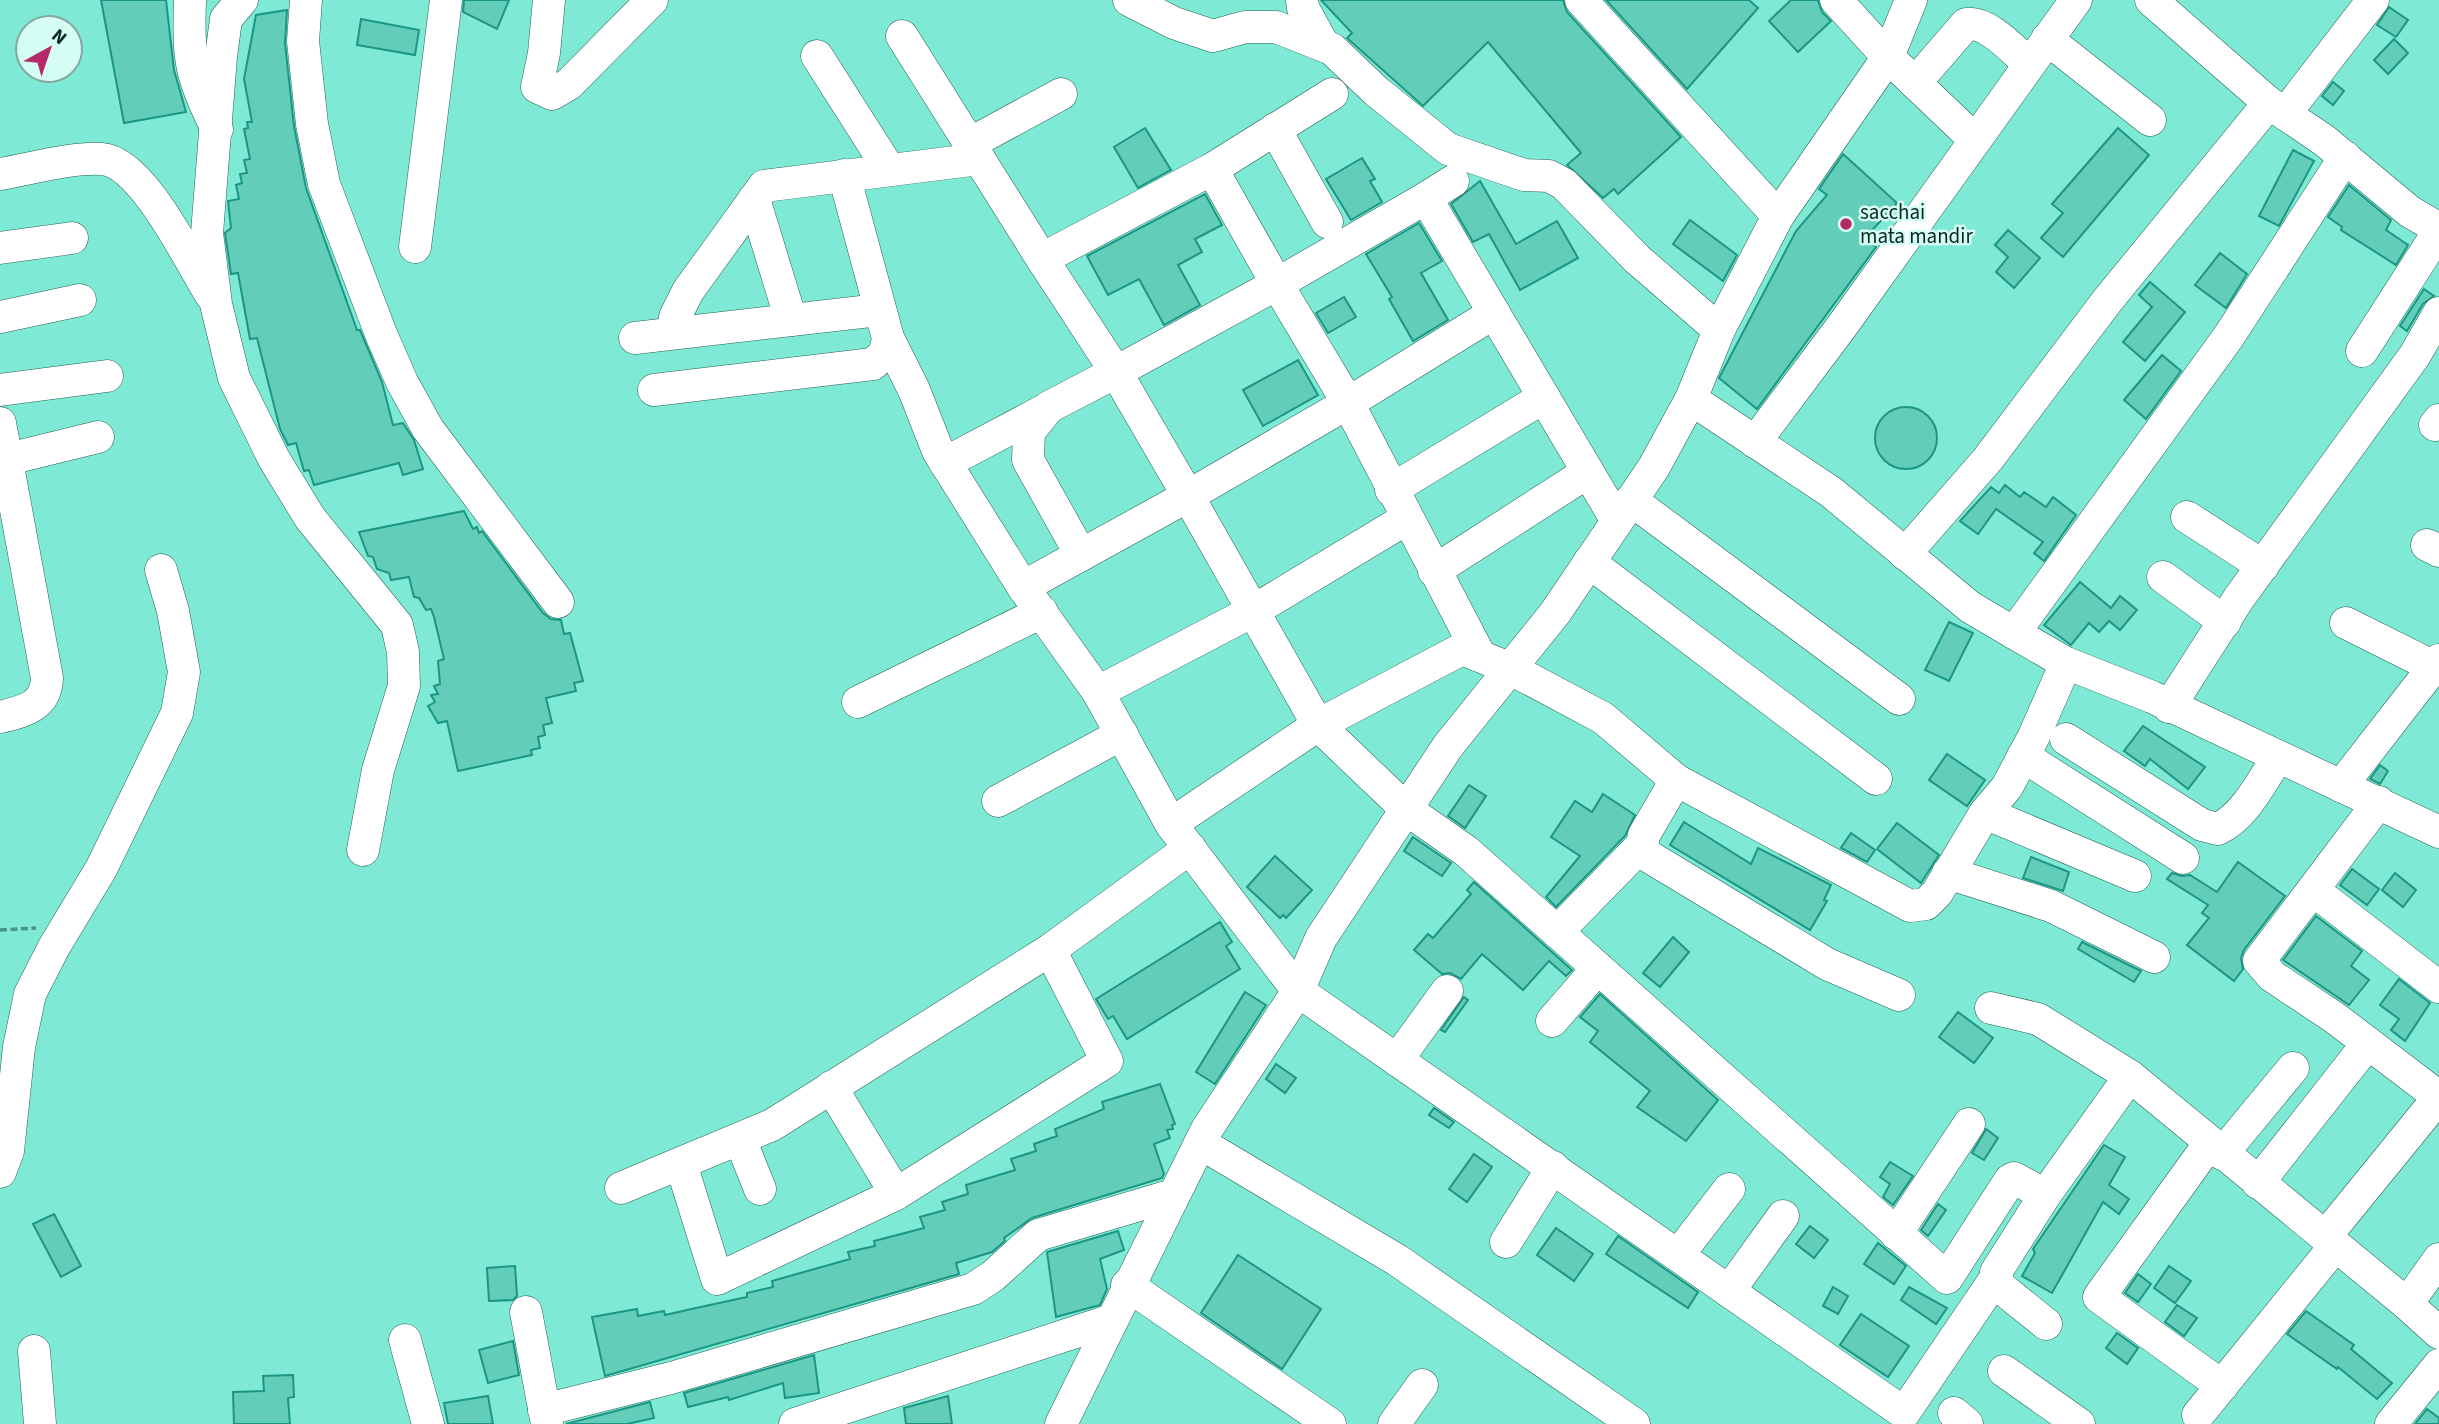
<svg xmlns="http://www.w3.org/2000/svg" width="2439" height="1424" font-family="'Source Sans 3',sans-serif">
	<style>
		.building { fill: #62ceba; stroke: #1c9684; stroke-width: 2 }
		.lines { fill: none; stroke-linecap: round; stroke-linejoin: round }
		.minor-casing { stroke: #276156; stroke-width: 33 }
		.path { stroke: #499587; stroke-width: 3.5; stroke-dasharray: 7 3.5; stroke-linecap: butt }
		.minor { stroke: #fff; stroke-width: 32 }
		.poi-dot { fill: #b42a66; stroke: #d6fdf4; stroke-width: 2.5 }
		.labels { text-anchor: middle; dominant-baseline: central; stroke-width: 5; stroke-linejoin: round; paint-order: stroke }
		.poi-label { font-size: 21px; fill: #052923; stroke: #d6fdf4; text-anchor: start }
	</style>
	<rect width="100%" height="100%" fill="#7ee9d4"/>
	<g class="building">
		<polygon points="101,0 166,0 174,70 186,112 124,123"/>
		<polygon points="464,0 509,0 497,29 463,12"/>
		<polygon points="1321,0 1563,0 1567,12 1681,137 1618,194 1614,189 1603,198 1567,165 1581,153 1488,42 1423,106 1347,38 1352,33"/>
		<polygon points="1606,0 1749,0 1758,8 1687,89"/>
		<polygon points="1791,0 1818,0 1822,12 1831,21 1798,52 1769,21"/>
		<polygon points="2389,7 2408,20 2396,37 2377,25"/>
		<polygon points="287,10 285,43 294,126 306,188 357,330 360,330 382,382 393,425 403,423 414,440 423,469 403,475 399,463 314,485 309,470 304,471 296,443 288,445 280,429 257,338 250,339 238,273 231,274 225,233 231,228 228,201 239,199 236,185 242,183 240,174 247,173 244,160 250,159 244,129 248,128 247,122 252,122 244,79 256,15"/>
		<polygon points="361,19 419,30 415,55 357,45"/>
		<polygon points="2394,39 2408,53 2388,74 2374,60"/>
		<polygon points="2333,82 2344,91 2333,105 2322,96"/>
		<polygon points="1145,128 1171,170 1138,188 1114,147"/>
		<polygon points="2118,128 2149,155 2063,257 2041,238 2063,213 2052,204"/>
		<polygon points="2293,150 2314,161 2279,226 2259,216"/>
		<polygon points="1843,154 1897,203 1865,238 1876,247 1757,409 1719,378 1796,231 1827,195 1819,189"/>
		<polygon points="1362,158 1375,179 1370,181 1382,202 1351,220 1326,179"/>
		<polygon points="1480,181 1516,244 1557,221 1578,258 1520,290 1489,234 1473,242 1451,204"/>
		<polygon points="2349,185 2391,220 2386,230 2408,245 2396,265 2341,230 2342,227 2328,217"/>
		<polygon points="1205,194 1222,225 1195,239 1202,252 1178,265 1200,305 1164,325 1139,279 1108,295 1087,256"/>
		<polygon points="1690,220 1737,255 1723,281 1673,244"/>
		<polygon points="1419,223 1442,261 1421,273 1448,320 1413,341 1389,299 1392,297 1366,254"/>
		<polygon points="2008,230 2040,258 2014,288 1996,272 2008,257 1995,245"/>
		<polygon points="2220,253 2247,274 2226,308 2195,285"/>
		<polygon points="2150,282 2185,312 2145,361 2123,342 2152,307 2139,295"/>
		<polygon points="2424,289 2434,296 2423,304 2407,331 2400,326"/>
		<polygon points="1344,297 1356,317 1328,333 1316,313"/>
		<polygon points="2162,355 2181,371 2146,419 2124,400"/>
		<polygon points="1298,360 1318,395 1263,426 1243,390"/>
		<circle cx="1906" cy="438" r="31"/>
		<polygon points="2005,485 2020,497 2024,492 2046,507 2053,497 2076,515 2044,561 2034,553 2043,542 1996,509 1978,534 1960,521 1991,487 1999,493"/>
		<polygon points="464,511 473,529 477,527 479,533 482,531 543,613 551,619 561,620 564,634 570,633 583,681 574,683 576,691 546,698 552,723 543,725 545,735 538,737 540,748 531,750 532,755 458,771 447,721 438,723 428,706 435,702 431,695 438,694 434,686 440,684 438,661 444,659 434,617 431,609 426,610 419,598 414,597 409,577 391,580 389,573 377,569 373,557 368,556 359,532"/>
		<polygon points="2080,582 2111,608 2120,596 2137,610 2120,630 2109,621 2099,632 2089,623 2071,645 2044,625"/>
		<polygon points="1949,622 1973,633 1949,681 1925,670"/>
		<polygon points="2143,726 2205,767 2188,789 2150,759 2145,766 2124,751"/>
		<polygon points="1947,754 1985,780 1967,806 1929,780"/>
		<polygon points="2380,765 2388,771 2380,784 2370,779"/>
		<polygon points="1469,785 1486,796 1465,828 1448,816"/>
		<polygon points="1603,794 1635,815 1625,836 1556,907 1546,897 1580,856 1551,837 1575,801 1592,812"/>
		<polygon points="1684,822 1751,864 1758,848 1831,885 1824,900 1827,901 1810,930 1670,845"/>
		<polygon points="1897,823 1939,855 1921,883 1877,849"/>
		<polygon points="1851,833 1875,850 1867,862 1841,848"/>
		<polygon points="1413,837 1451,863 1442,876 1404,851"/>
		<polygon points="1275,856 1312,890 1286,918 1283,915 1280,918 1247,887"/>
		<polygon points="2031,857 2069,872 2063,891 2023,878"/>
		<polygon points="2238,862 2285,896 2244,950 2241,958 2243,969 2234,981 2187,945 2209,918 2202,913 2208,905 2167,879 2172,873 2182,876 2190,875 2217,892"/>
		<polygon points="2352,869 2379,889 2367,905 2340,885"/>
		<polygon points="2395,873 2416,890 2403,907 2382,890"/>
		<polygon points="1474,882 1572,970 1566,976 1549,961 1523,990 1482,954 1461,979 1450,973 1442,974 1414,950 1428,934 1433,938 1471,894 1467,890"/>
		<polygon points="2316,916 2362,951 2351,966 2369,980 2349,1005 2283,960"/>
		<polygon points="1220,922 1232,942 1226,946 1240,969 1127,1039 1113,1016 1108,1019 1096,999"/>
		<polygon points="1673,937 1689,952 1660,987 1643,973"/>
		<polygon points="2082,942 2141,971 2134,982 2078,949"/>
		<polygon points="2399,979 2430,1003 2405,1041 2391,1030 2399,1019 2380,1005"/>
		<polygon points="1245,992 1266,1005 1215,1084 1196,1072"/>
		<polygon points="1600,994 1718,1100 1686,1141 1637,1107 1650,1091 1590,1042 1598,1031 1580,1017"/>
		<polygon points="1464,997 1468,1000 1445,1032 1441,1030"/>
		<polygon points="1958,1012 1993,1038 1974,1063 1939,1037"/>
		<polygon points="1276,1064 1296,1078 1285,1093 1266,1079"/>
		<polygon points="1160,1084 1175,1124 1172,1125 1173,1129 1167,1130 1170,1138 1154,1144 1164,1174 1162,1178 1032,1218 1004,1238 1005,1241 992,1252 956,1263 959,1274 605,1376 592,1317 637,1309 638,1316 664,1311 665,1315 696,1308 747,1297 747,1293 773,1287 772,1281 850,1259 848,1252 875,1246 874,1241 924,1228 920,1217 945,1210 942,1202 968,1194 966,1185 1015,1170 1011,1159 1036,1151 1034,1144 1057,1136 1055,1129 1104,1109 1102,1102"/>
		<polygon points="1434,1108 1454,1122 1449,1128 1429,1115"/>
		<polygon points="1986,1129 1998,1138 1984,1160 1972,1153"/>
		<polygon points="2104,1145 2125,1157 2109,1185 2129,1199 2119,1214 2103,1202 2052,1293 2022,1276 2035,1253 2033,1249"/>
		<polygon points="1474,1154 1492,1167 1467,1202 1449,1189"/>
		<polygon points="1890,1162 1913,1176 1893,1205 1883,1197 1890,1184 1880,1177"/>
		<polygon points="1938,1204 1946,1210 1928,1236 1921,1230"/>
		<polygon points="54,1214 81,1266 61,1277 33,1224"/>
		<polygon points="1810,1226 1828,1240 1814,1258 1796,1244"/>
		<polygon points="1556,1228 1593,1254 1574,1281 1537,1255"/>
		<polygon points="1118,1231 1124,1250 1100,1259 1107,1289 1100,1305 1056,1317 1047,1252"/>
		<polygon points="1618,1236 1698,1292 1688,1308 1606,1254"/>
		<polygon points="1878,1243 1906,1266 1894,1284 1864,1264"/>
		<polygon points="1238,1255 1321,1309 1282,1369 1201,1313"/>
		<polygon points="515,1266 517,1296 513,1300 489,1301 487,1268"/>
		<polygon points="2169,1266 2191,1281 2175,1303 2154,1288"/>
		<polygon points="2138,1274 2151,1284 2138,1302 2125,1293"/>
		<polygon points="1833,1287 1848,1296 1838,1314 1823,1306"/>
		<polygon points="1909,1287 1947,1308 1936,1324 1901,1300"/>
		<polygon points="2177,1305 2197,1318 2184,1336 2165,1322"/>
		<polygon points="2306,1311 2354,1345 2351,1349 2392,1383 2377,1399 2338,1367 2337,1369 2287,1334"/>
		<polygon points="1861,1314 1909,1346 1888,1377 1840,1345"/>
		<polygon points="2117,1333 2138,1348 2127,1364 2106,1348"/>
		<polygon points="513,1341 519,1375 488,1383 479,1350"/>
		<polygon points="814,1355 819,1393 785,1398 783,1383 729,1400 728,1397 688,1407 684,1393"/>
		<polygon points="293,1375 294,1397 288,1398 290,1424 234,1424 233,1392 264,1391 263,1376"/>
		<polygon points="488,1396 493,1424 448,1424 444,1403"/>
		<polygon points="948,1396 952,1424 906,1424 904,1408"/>
		<polygon points="650,1402 654,1418 627,1424 566,1424"/>
		<polygon points="2427,1409 2439,1418 2439,1424 2415,1424"/>
	</g>
	<g class="lines">
		<defs>
			<g id="minor">
				<path d="M190,0C188,59 190,76 217,129"/>
				<polyline points="242,0 226,19 221,57 207,233 216,304 234,378 274,459 310,518 397,625 403,652 404,686 378,770 363,850"/>
				<polyline points="306,0 303,41 312,124 324,184 381,334 402,382 428,429 558,602"/>
				<polyline points="549,0 544,53 537,87 552,94 569,84 652,0"/>
				<polyline points="1129,0 1174,23 1213,36 1245,27 1276,27 1332,49 1376,91 1448,149 1524,175 1549,176 1564,184 1637,259 1719,330"/>
				<polyline points="1302,0 1303,8 1324,46"/>
				<polyline points="1581,0 1778,216"/>
				<polyline points="1836,0 1888,57 1975,140"/>
				<polyline points="1911,0 1888,57 1778,216 1719,330 1691,399 1831,492 1970,607 2014,633 2066,663 2152,697 2439,832"/>
				<polyline points="2151,0 2269,103 2325,141 2409,211 2439,229"/>
				<polyline points="902,36 1042,259"/>
				<polyline points="2047,39 2150,120"/>
				<polyline points="817,56 889,169"/>
				<path d="M1915,83L1966,24C1988,21 2013,50 2029,64"/>
				<polyline points="2285,114 2373,0"/>
				<polyline points="1275,129 1327,222"/>
				<polyline points="969,144 1061,94"/>
				<polyline points="1212,169 1332,94"/>
				<path d="M0,174C30,169 72,157 102,159C143,162 190,262 211,295"/>
				<polyline points="1426,198 1453,181"/>
				<polyline points="754,199 791,320"/>
				<polyline points="415,247 446,0"/>
				<polyline points="0,248 72,238"/>
				<polygon points="1277,284 1348,403 1188,496 1116,372"/>
				<polyline points="0,317 80,300"/>
				<polyline points="675,333 675,317 688,291 764,186 979,159"/>
				<polyline points="635,338 879,310"/>
				<polyline points="888,338 914,390 938,451 1023,587"/>
				<polyline points="2362,351 2439,231"/>
				<polyline points="0,390 107,376"/>
				<polyline points="654,390 873,364 885,353 888,338 844,175"/>
				<path d="M0,423L47,678C46,707 24,711 0,717"/>
				<polyline points="2435,425 2439,420"/>
				<polyline points="1755,442 1842,326 2076,0"/>
				<polyline points="0,461 98,437"/>
				<polyline points="945,463 1043,411"/>
				<polyline points="1391,490 1544,397"/>
				<polyline points="1631,500 1899,699"/>
				<polyline points="2187,517 2263,566"/>
				<polyline points="2427,545 2439,551"/>
				<polyline points="1905,554 1988,459 2107,301 2269,103"/>
				<polyline points="1081,555 1028,460 1029,432 1049,407 1116,372 1042,259 1212,169 1277,284 1426,198 1617,521"/>
				<polyline points="1589,562 1876,779"/>
				<polyline points="1434,571 1588,472"/>
				<polyline points="2163,577 2225,622"/>
				<polyline points="2346,623 2434,667"/>
				<polyline points="2014,633 2229,336 2345,157"/>
				<polyline points="1480,656 1348,403 1494,313"/>
				<polyline points="1098,692 1253,611 1406,519"/>
				<polyline points="858,702 1042,612"/>
				<polyline points="2169,707 2239,598 2415,355 2439,313"/>
				<path d="M2066,739L2202,825L2218,829C2246,815 2261,782 2278,757"/>
				<polyline points="2023,756 2183,858"/>
				<polyline points="1676,780 1644,835 1642,845 1648,856 1827,964 1899,995"/>
				<polyline points="2341,786 2439,660"/>
				<polyline points="998,801 1122,734"/>
				<polyline points="1985,813 2135,876"/>
				<polyline points="1171,824 1098,692 1023,587 1188,496 1318,725 1406,809 1466,851 1947,1278 2010,1180 2014,1178 2045,1195"/>
				<polyline points="1948,873 2051,906 2154,957"/>
				<polyline points="2313,890 2439,987"/>
				<polyline points="1557,932 1642,845"/>
				<polyline points="1991,1008 2038,1019 2130,1076 2407,1304"/>
				<polyline points="1552,1021 1598,968"/>
				<polyline points="1397,1060 1447,991"/>
				<polyline points="831,1087 896,1194"/>
				<polyline points="740,1139 760,1189"/>
				<polyline points="1200,1143 1397,1260 1634,1424"/>
				<polyline points="2209,1144 2099,1297 2222,1386"/>
				<polyline points="2222,1154 2293,1068"/>
				<polyline points="681,1164 717,1279 896,1194 1107,1061 1050,950"/>
				<polyline points="0,1172 8,1151 19,1047 30,994 54,947 101,869 177,713 184,672 173,611 161,570"/>
				<polyline points="2258,1183 2368,1043"/>
				<polyline points="621,1188 772,1125 1050,950 1190,848"/>
				<polyline points="1896,1234 1969,1124"/>
				<polyline points="2325,1237 2439,1097 2335,1018 2272,976 2259,961 2379,802"/>
				<polyline points="1506,1242 1553,1167"/>
				<polyline points="1679,1254 1729,1189"/>
				<polyline points="2439,1259 2407,1304 2439,1333"/>
				<polyline points="1995,1279 1904,1413 1298,991 1171,824 1318,725 1462,649 1509,668 1603,718 1676,780 1910,906 1926,904 1937,893 1985,813 2007,787 2034,736 2066,663"/>
				<polyline points="1127,1285 1330,1424"/>
				<polyline points="1729,1291 1783,1216"/>
				<polyline points="526,1312 547,1424"/>
				<polyline points="2046,1324 1999,1286 1996,1272 2045,1195 2130,1076"/>
				<polyline points="405,1340 428,1424"/>
				<polyline points="34,1351 40,1424"/>
				<polyline points="2004,1371 2079,1424"/>
				<polyline points="544,1410 671,1378 973,1289 993,1276 1038,1235 1173,1195"/>
				<polyline points="1954,1413 1967,1424"/>
				<polyline points="2198,1415 2335,1246"/>
				<polyline points="795,1424 1109,1321"/>
				<polyline points="1061,1424 1207,1129 1298,991 1321,938 1448,746 1555,613 1654,467 1691,399"/>
				<polyline points="1394,1424 1422,1385"/>
				<polyline points="2391,1424 2439,1365"/>
			</g>
		</defs>
		<use href="#minor" class="minor-casing"/>
		<polyline class="path" points="0,930 36,928"/>
		<use href="#minor" class="minor"/>
	</g>
	<circle class="poi-dot" cx="1846" cy="224" r="7"/>
	<g class="labels">
		<g class="poi-label">
			<text x="1860" y="212">sacchai<tspan x="1860" dy="24">mata mandir</tspan></text>
		</g>
	</g>
	<g transform="translate(49 49) rotate(40)"><circle r="33" fill="#d6fdf4" stroke="#82a8a0" stroke-width="2"/>
	<path d="M0-5L12 26L0 18L-12 26Z" fill="#b42a66"/>
	<text y="-10" font-size="19" font-weight="bold" text-anchor="middle" fill="#052923">N</text>
	</g>
</svg>
